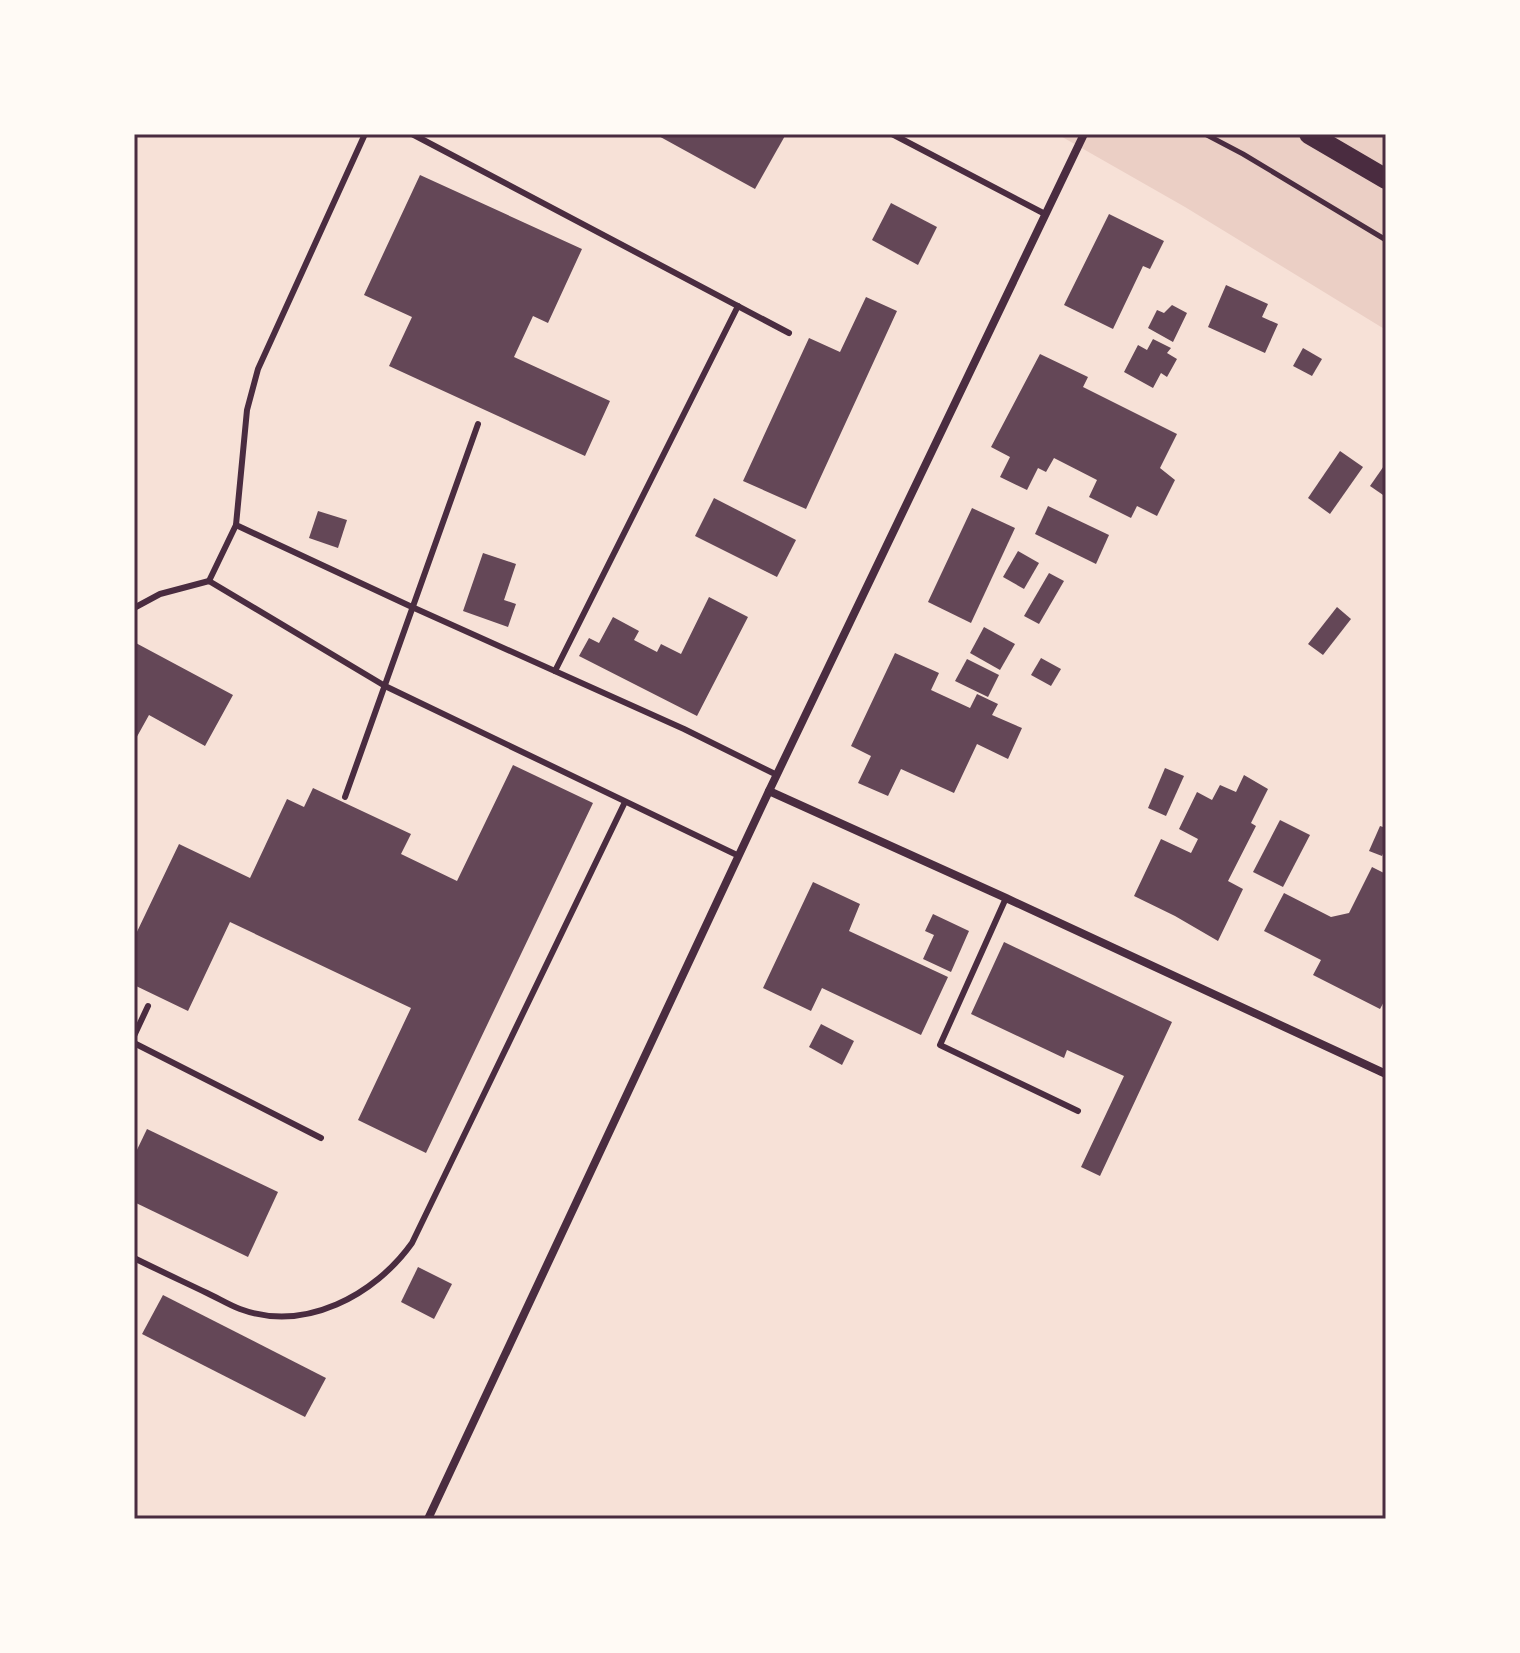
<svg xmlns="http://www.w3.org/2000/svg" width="1520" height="1653" font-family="Cabin,sans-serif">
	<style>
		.green { fill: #ebcfc5 }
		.building { fill: #644757 }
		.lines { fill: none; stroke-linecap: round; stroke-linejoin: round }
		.path { stroke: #4a2c40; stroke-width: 5 }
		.service { stroke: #4a2c40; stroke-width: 6 }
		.minor { stroke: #4a2c40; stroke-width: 8 }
		.primary { stroke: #4a2c40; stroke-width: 20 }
		.neatline { fill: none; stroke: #4a2c40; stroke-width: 3 }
	</style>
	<rect width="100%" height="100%" fill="#f7e1d7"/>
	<polygon class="green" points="1057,134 1386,134 1386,330 1185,207"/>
	<g class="building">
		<polygon points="655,134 786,134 755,189"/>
		<polygon points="420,175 582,249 548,323 533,316 514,357 610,401 585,456 389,366 412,317 364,295"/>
		<polygon points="891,203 937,227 918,265 872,240"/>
		<polygon points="1109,214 1164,241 1150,269 1143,266 1113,329 1064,305"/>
		<polygon points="1226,285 1268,304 1262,317 1278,324 1265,353 1208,327"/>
		<polygon points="866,297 897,311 806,509 743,481 809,338 840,352"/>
		<polygon points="1172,305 1187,313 1173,342 1148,328 1157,310 1164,313"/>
		<polygon points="1153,339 1171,348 1167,353 1177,359 1167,377 1161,373 1153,388 1124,372 1138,345 1147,350"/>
		<polygon points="1303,348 1322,359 1312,376 1293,366"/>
		<polygon points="1040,354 1088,377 1083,387 1177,434 1160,468 1175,480 1157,516 1137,506 1131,518 1089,497 1097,480 1054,458 1046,472 1038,468 1027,490 1000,477 1010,457 991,447"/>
		<polygon points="1340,451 1363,467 1330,514 1308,498"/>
		<polygon points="1386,463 1386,497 1370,486"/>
		<polygon points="714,498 796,540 777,577 695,536"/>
		<polygon points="1048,506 1109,535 1096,564 1035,534"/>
		<polygon points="972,508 1015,528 971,623 928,602"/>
		<polygon points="318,511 347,520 338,548 309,538"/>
		<polygon points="1018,551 1039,563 1024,589 1003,577"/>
		<polygon points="483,553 516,564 504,600 516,604 508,627 463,611"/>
		<polygon points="1049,573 1064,581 1039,624 1024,616"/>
		<polygon points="709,597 748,617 697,716 579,656 589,638 599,643 613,617 639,631 634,640 657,652 661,644 681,654"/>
		<polygon points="1337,607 1351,619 1323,655 1308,644"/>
		<polygon points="984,627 1015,644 1000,670 970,653"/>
		<polygon points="134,642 233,695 205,746 149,715 134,742"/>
		<polygon points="895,653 939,673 931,690 970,708 977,694 998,704 992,715 1022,728 1008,759 977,744 954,793 901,769 888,796 858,783 871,756 851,746"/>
		<polygon points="1041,658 1061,669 1051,686 1031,675"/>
		<polygon points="967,659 999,675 988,697 955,681"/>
		<polygon points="513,765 593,803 426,1153 358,1120 411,1008 230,922 188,1011 134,985 134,938 179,844 250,878 287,799 304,807 313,788 411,834 401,854 457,881"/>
		<polygon points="1165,768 1184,776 1166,816 1148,808"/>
		<polygon points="1244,775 1268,789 1251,823 1256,826 1228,881 1243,889 1218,941 1175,916 1134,896 1161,839 1191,853 1198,839 1179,829 1197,792 1212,800 1220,785 1236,792"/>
		<polygon points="1280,820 1310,835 1283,887 1253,872"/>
		<polygon points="1380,826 1386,828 1386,847 1382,856 1369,851"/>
		<polygon points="1372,867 1386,874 1386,998 1380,1009 1313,975 1321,960 1264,931 1284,893 1331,917 1349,913"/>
		<polygon points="813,882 860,904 849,931 948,977 921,1035 822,988 811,1011 763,988"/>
		<polygon points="933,914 969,931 951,972 923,959 934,935 925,931"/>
		<polygon points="1004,942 1172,1022 1100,1176 1081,1167 1124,1076 1067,1050 1064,1058 971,1014"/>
		<polygon points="821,1024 854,1041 842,1065 809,1047"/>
		<polygon points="147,1129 278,1192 248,1257 134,1202 134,1156"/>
		<polygon points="418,1267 452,1284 434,1319 401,1302"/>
		<polygon points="163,1295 326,1378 305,1417 142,1334"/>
	</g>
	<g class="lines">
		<polyline class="path" points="1205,134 1243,154 1386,240"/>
		<g class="service">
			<polyline points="365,134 258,369 247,410 236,525 412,607 684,729 777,775"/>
			<polyline points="412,134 789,333"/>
			<polyline points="892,134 1045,214"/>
			<polyline points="209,581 236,525"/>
			<polyline points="134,608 160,594 209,581 385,686 739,856"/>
			<polyline points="555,671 738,306"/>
			<polyline points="345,797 478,424"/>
			<polyline points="1006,898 940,1045 1078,1111"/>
			<polyline points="134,1036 148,1006"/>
			<polyline points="134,1043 321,1138"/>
			<path d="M134,1258C158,1270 182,1281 207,1293C218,1298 229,1305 240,1309C305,1333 375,1295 412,1243L625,802"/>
		</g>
		<g class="minor">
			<polyline points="769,791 1006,898 1386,1074"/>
			<polyline points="428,1519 769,791 1084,134"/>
		</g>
		<polyline class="primary" points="1309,134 1386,179"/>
	</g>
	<rect width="1520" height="1653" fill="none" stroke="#fffaf5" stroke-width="272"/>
	<rect x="136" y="136" width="1248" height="1381" class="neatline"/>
</svg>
